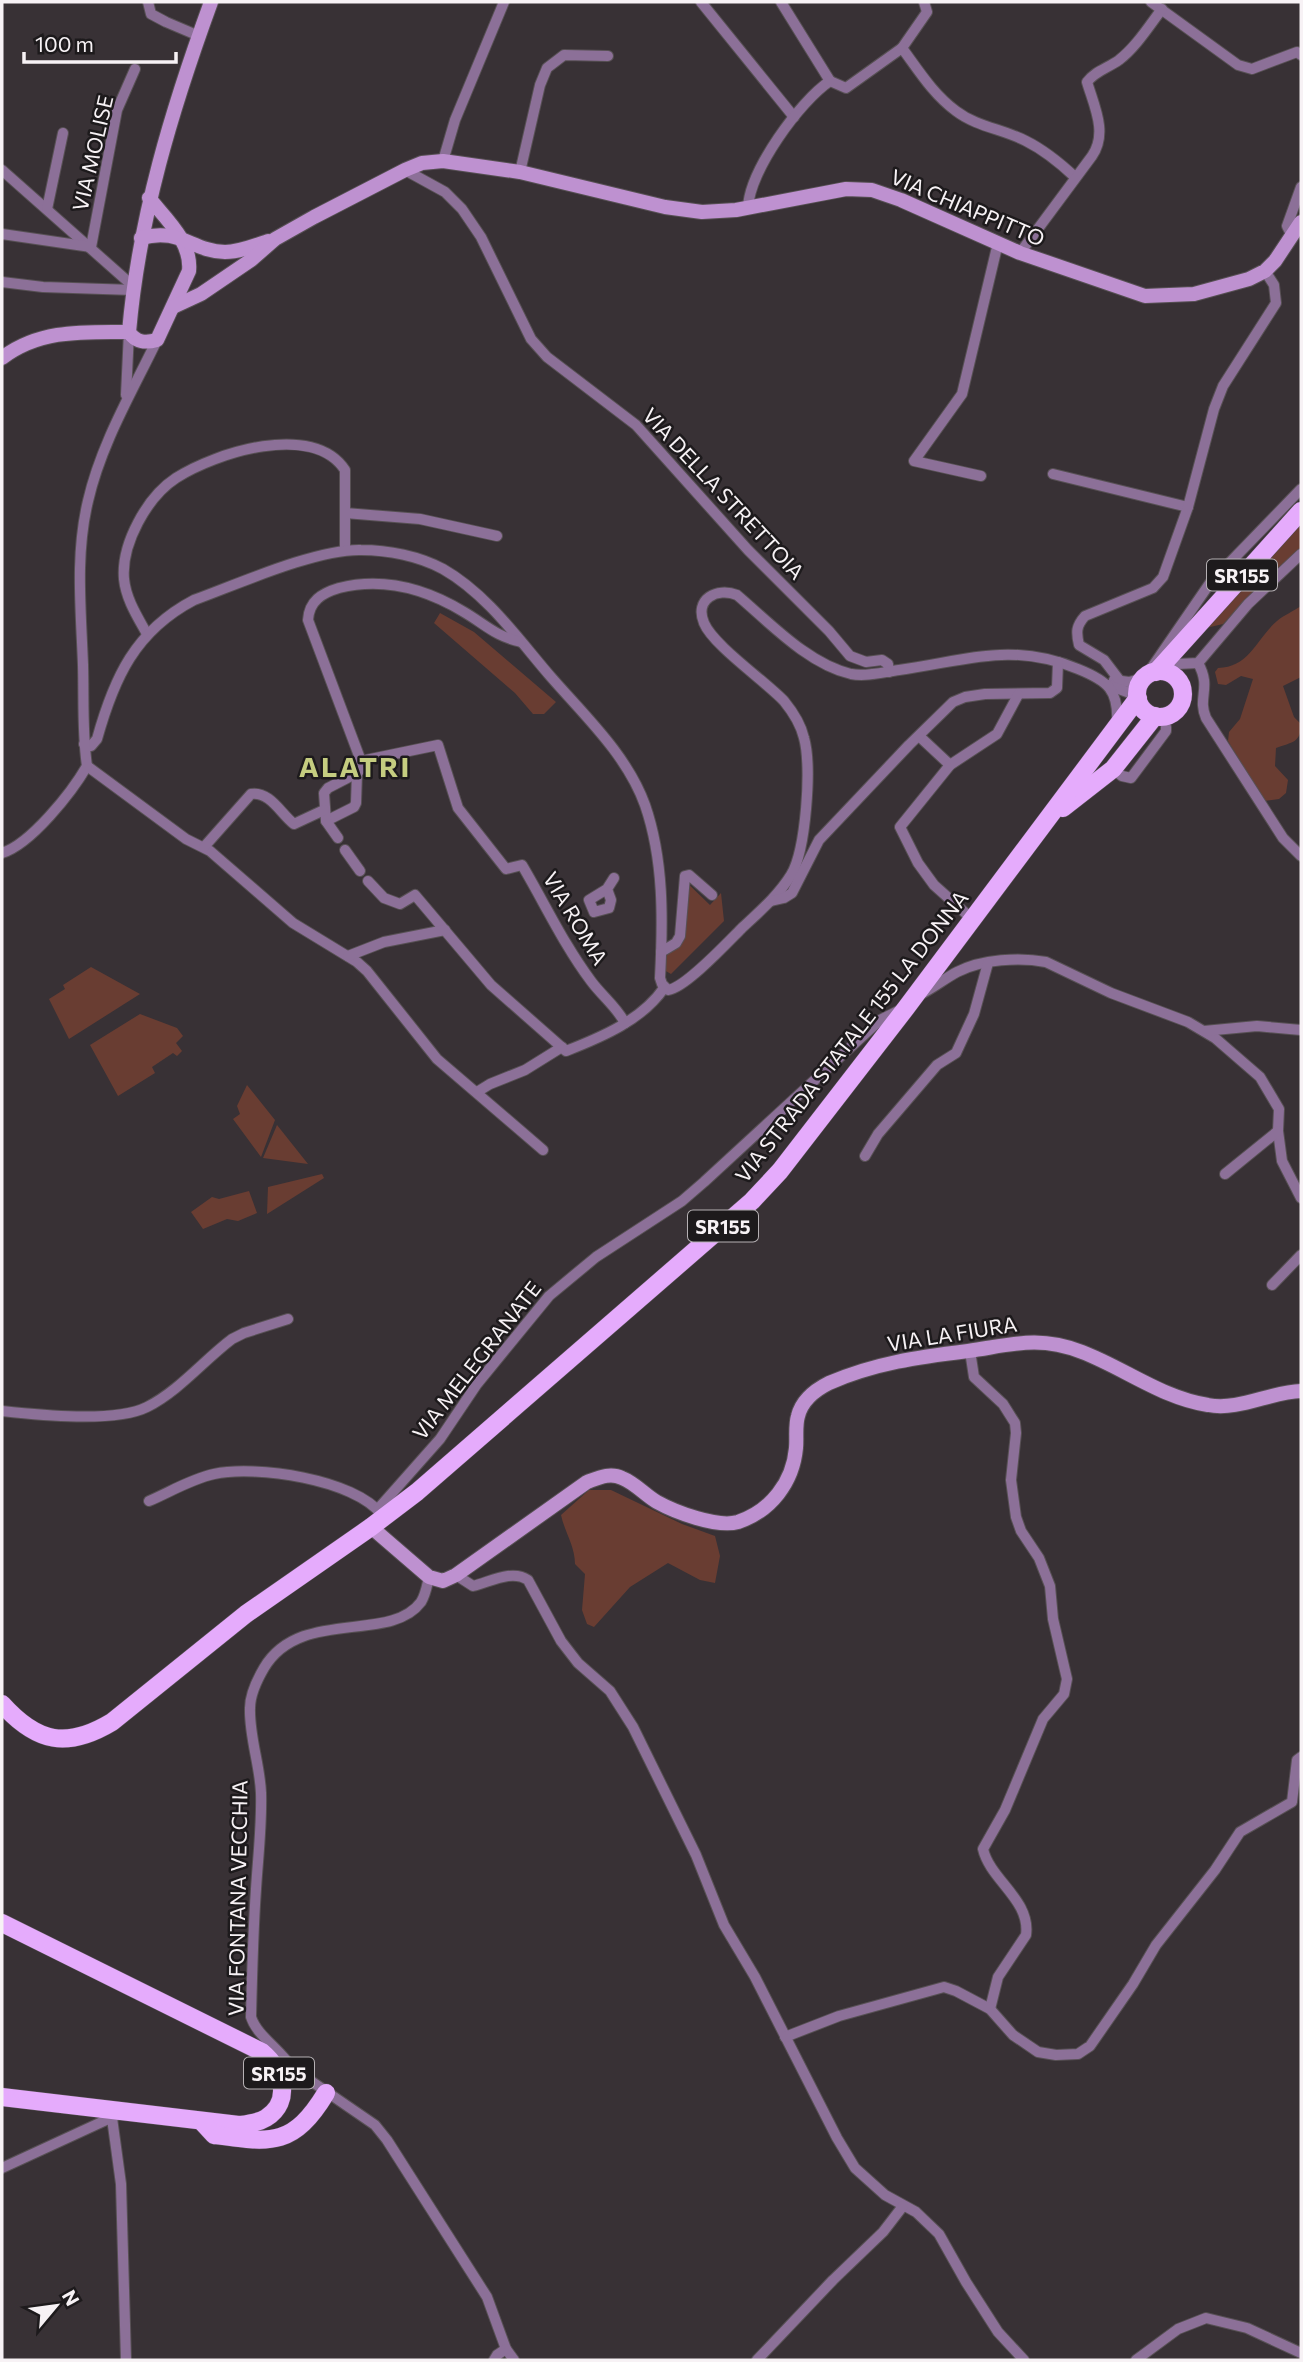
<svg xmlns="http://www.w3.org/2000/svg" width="1303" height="2362" font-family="Commissioner,sans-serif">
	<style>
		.green { fill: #693d32 }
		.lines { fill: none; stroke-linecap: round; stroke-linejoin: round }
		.street-casing { stroke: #575054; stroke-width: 12 }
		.secondary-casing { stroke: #575054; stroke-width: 16 }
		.primary-casing { stroke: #575054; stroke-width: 19 }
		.street { stroke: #8c7098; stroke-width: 10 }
		.secondary { stroke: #be91d0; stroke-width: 14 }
		.primary { stroke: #e5abfc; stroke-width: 18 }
		.labels { text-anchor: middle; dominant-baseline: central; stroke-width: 5; stroke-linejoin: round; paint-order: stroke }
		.shield { fill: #1d1a1c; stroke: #b6b1b4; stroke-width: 2 }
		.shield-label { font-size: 19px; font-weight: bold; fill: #f7f2f5 }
		.street-label { font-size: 21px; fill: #f7f2f5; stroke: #1d1a1c }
		.district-label { font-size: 28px; font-weight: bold; letter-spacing: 2px; fill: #c5cd80; stroke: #1d1a1c }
	</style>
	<rect width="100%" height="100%" fill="#383135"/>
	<g class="green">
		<polygon points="1301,525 1301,548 1263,581 1223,624 1206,628"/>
		<path d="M1301,606V677L1283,686L1294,717L1301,724C1301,743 1292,742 1276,748L1275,766L1288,780L1286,793L1279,799L1264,801L1228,741L1229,732L1240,719L1253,679L1241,676L1226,685L1218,684L1215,672L1218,668C1250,667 1256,639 1277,621C1284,615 1294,611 1301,606Z"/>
		<polygon points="440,613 474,632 556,702 544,714 533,714 515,693 434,623"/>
		<polygon points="680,876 710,905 721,893 724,921 671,974 664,970 664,957 679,933"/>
		<polygon points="91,967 140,994 69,1039 49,999 65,989 63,985"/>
		<polygon points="140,1014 177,1028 183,1036 176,1043 182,1051 177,1056 173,1053 152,1067 155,1073 118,1096 90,1045"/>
		<polygon points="247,1085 275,1120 261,1157 233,1119 240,1114 237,1106"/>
		<polygon points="277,1125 308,1164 263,1158"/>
		<polygon points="322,1174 324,1178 267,1214 268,1187"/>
		<polygon points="249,1191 257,1213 238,1221 227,1219 203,1229 191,1212 212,1197 219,1199"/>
		<path d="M589,1490H611L682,1524L715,1536L720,1556L715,1583L700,1580L668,1563L630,1587L594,1627L587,1624L582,1610L585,1574L575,1564C575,1546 565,1533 561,1515Z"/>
	</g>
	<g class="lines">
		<defs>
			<g id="street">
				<polyline points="148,2 151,14 166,22 199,36"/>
				<polyline points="701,2 794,117"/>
				<polyline points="781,2 830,81"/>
				<polyline points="1151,2 1238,65 1252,69 1297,52 1301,55"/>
				<polyline points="902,48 927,12 924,2"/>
				<polyline points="443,161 455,120 504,2"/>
				<polyline points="2,170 133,286"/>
				<polyline points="405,170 445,192 462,209 481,237 531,339 547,357 636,425 748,550 829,631 850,656 866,662 882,660 888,664 889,672"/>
				<polyline points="520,172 540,85 547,68 564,55 608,56"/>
				<path d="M748,208C749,171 800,101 830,81L846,88L902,48C919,71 933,94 956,111C977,127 1003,129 1026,141C1044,150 1060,163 1075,177"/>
				<polyline points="47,209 63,133"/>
				<polyline points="2,234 91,247 117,110 135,69"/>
				<polyline points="1292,236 1287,226 1301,187"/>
				<path d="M1020,253L1092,156C1108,133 1094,106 1087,82C1095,71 1108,68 1119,60C1136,47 1149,26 1162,9"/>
				<polyline points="2,282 43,287 133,290"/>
				<polyline points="126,395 129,332"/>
				<polyline points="1053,474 1188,507"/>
				<polyline points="981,476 914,461 962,394 998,243"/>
				<polyline points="345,513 420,519 497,536"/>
				<path d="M147,634C137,616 126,599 124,579C121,544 147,497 176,478C215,453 313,421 345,470V550"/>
				<path d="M1198,663C1212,688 1197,697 1206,718L1283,838L1301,856"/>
				<polyline points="1177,664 1198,663 1248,604 1301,554"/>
				<polyline points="1146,676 1210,583 1301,489"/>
				<polyline points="1114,680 1129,682 1144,678"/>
				<path d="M1120,681L1104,660L1079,645C1076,632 1076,626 1085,616L1153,588L1163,577L1188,507L1214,409L1223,386L1276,303L1274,285L1265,271"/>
				<polyline points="1108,685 1138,696"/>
				<polyline points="919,736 950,765"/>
				<path d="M84,744L91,746L97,739C114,678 135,631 194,600C238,584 316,549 361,550C388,550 419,556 443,569C487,594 519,640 551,677C585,716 627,755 645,805C664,860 663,920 660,978L662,984L668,990C685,988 727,943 741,929C759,912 778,896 791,875C806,850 812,766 804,738C801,725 793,712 784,701C765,681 713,645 704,623C694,599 717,587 737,595C770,623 808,664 851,674C866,677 884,672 899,670C966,661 1011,641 1078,669C1108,681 1119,690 1117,724"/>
				<path d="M361,761L438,745L458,808L506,869L522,865C545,904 564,945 591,981C602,996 616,1006 625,1023"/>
				<path d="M361,761L308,620C309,601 322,593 339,588C383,577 426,589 464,612C486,625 495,636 521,642"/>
				<polyline points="87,766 186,839 210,851 293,923 357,962 367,971 437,1059 543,1150"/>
				<polyline points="1113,769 1122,776 1131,778 1166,731 1166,727"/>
				<polyline points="326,821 354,807 356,803 357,773 360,770"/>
				<polyline points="338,838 326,821 324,793 328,788 357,773"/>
				<path d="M204,847L251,794C270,791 281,814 294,824L324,810"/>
				<polyline points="345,850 360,871"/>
				<path d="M2,853C31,844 72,792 87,766C82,732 84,699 83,665C81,610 75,555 88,501C101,444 132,392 157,340"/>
				<path d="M368,881L384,898L400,904L415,895L491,985L566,1051C602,1037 642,1020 664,988"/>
				<polyline points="607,889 611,900 609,908 594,912 589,900 607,889 614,878"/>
				<polyline points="771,901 784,898 792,893 819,840 909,745 953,702 965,697 985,694 1050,693 1057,688 1058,662"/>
				<polyline points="972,919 934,885 918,863 900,827 950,765 997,734 1018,695"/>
				<polyline points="661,952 676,943 680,936 685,876 689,875 712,895"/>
				<polyline points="348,956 384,942 445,930"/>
				<path d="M919,995C932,989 944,979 957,972C982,959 1020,957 1046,962L1111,993L1188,1022L1215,1038L1260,1077L1279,1109L1278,1131L1282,1161L1301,1198"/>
				<polyline points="1204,1031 1257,1026 1301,1030"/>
				<polyline points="477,1092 490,1084 525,1070 562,1047"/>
				<polyline points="865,1156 878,1134 937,1065 956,1053 974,1014 988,963"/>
				<polyline points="1225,1174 1278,1131"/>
				<polyline points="1272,1285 1301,1255"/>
				<path d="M970,1351L974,1377L1003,1404L1015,1423L1016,1433L1011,1480L1016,1517L1021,1531L1039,1558L1050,1586L1053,1619L1067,1679L1064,1694L1043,1719L1005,1810L983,1849C990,1880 1031,1900 1026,1935L998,1977L990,2009"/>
				<path d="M2,1411C39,1415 115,1423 147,1407C179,1391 204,1360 232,1339L244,1333L288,1319"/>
				<path d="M149,1501C170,1492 191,1479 214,1474C255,1465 355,1479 382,1515"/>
				<polyline points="378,1509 440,1439 477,1384 549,1296 596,1257 682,1201 704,1182 880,1020 900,1010"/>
				<path d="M456,1575L473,1586C490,1582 512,1569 528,1580L561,1641L578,1663L610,1691L633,1727L696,1855L724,1925L755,1977L837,2138L855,2168L885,2195L916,2212L939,2234L966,2282L998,2332L1024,2360"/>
				<polyline points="785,2037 839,2016 944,1987 956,1991 990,2009 1013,2035 1038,2052 1056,2055 1078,2054 1090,2046 1133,1984 1156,1945 1215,1870 1240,1832 1292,1802 1297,1760 1301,1757"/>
				<polyline points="285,2067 292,2068 375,2125 387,2140 487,2297 506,2349 514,2360"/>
				<path d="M292,2068C280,2049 257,2036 251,2017C252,1974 253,1932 256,1889C258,1857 262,1825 261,1793C260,1765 249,1736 250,1708C250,1694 257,1680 264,1668C300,1607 390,1644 421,1602C426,1594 427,1585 429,1577"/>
				<polyline points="112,2118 121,2184 126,2360"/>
				<polyline points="2,2168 117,2115"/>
				<polyline points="494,2360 497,2355 506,2349"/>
				<polyline points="757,2360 833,2280 883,2232 903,2206"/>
				<polyline points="1136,2360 1178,2329 1206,2318 1247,2328 1301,2353"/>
			</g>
			<g id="secondary">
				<path d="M149,198C166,219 192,242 189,271L157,340C146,343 136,343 129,332C139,217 172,109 211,2"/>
				<path d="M141,238C180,227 191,251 225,252C239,252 254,246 268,241"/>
				<polyline points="173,307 201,294 251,260 275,239 314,217 405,170 422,163 443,161 520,172 665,207 702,212 736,210 846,189 872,190 901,200 1020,253 1145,296 1194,294 1249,279 1265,271 1275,261 1301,222"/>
				<path d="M2,358C40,329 84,332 129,332"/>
				<path d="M371,1527L429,1577L443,1581L456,1575L587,1482C598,1478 610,1472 622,1478C635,1483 645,1495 657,1502C675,1512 717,1528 738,1522C771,1511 793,1482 796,1448C797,1438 795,1426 798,1416C802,1400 815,1390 829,1383C875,1363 919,1357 968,1351C1011,1345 1038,1335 1082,1352C1124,1368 1162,1398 1208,1405C1239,1411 1270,1392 1301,1391"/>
			</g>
			<g id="primary">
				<circle cx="1160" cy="694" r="23"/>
				<polyline points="1156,672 1301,511"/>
				<polyline points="1063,808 1113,769 1155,716"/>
				<path d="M2,1704C37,1743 67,1749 112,1722L246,1614L371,1527L417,1492L752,1201L780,1171L906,1008L1138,698"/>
				<path d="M2,1923L262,2052C282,2069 293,2101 266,2118C258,2123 248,2124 239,2125L2,2097"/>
				<path d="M202,2122L214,2135C272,2143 293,2147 326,2093"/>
			</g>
		</defs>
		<use href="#street" class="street-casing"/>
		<use href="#secondary" class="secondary-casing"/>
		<use href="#primary" class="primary-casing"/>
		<use href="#street" class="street"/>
		<use href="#secondary" class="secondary"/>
		<use href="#primary" class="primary"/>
	</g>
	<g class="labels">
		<g class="shield">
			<rect x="1207" y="559.5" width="70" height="31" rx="5"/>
			<rect x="688" y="1210.5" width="70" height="31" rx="5"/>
			<rect x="244" y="2057.5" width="70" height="31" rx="5"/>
		</g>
		<g class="shield-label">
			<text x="1242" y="575">SR155</text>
			<text x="723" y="1226">SR155</text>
			<text x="279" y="2073">SR155</text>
		</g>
		<g class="street-label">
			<text transform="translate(92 153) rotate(-77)">VIA MOLISE</text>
			<text transform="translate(968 207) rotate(23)">VIA CHIAPPITTO</text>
			<text transform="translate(724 493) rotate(47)">VIA DELLA STRETTOIA</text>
			<text transform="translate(576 918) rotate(59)">VIA ROMA</text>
			<text transform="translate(851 1036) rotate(-52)">VIA STRADA STATALE 155 LA DONNA</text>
			<text transform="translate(952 1333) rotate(-9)">VIA LA FIURA</text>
			<text transform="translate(476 1360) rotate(-52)">VIA MELEGRANATE</text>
			<text transform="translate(237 1898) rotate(-89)">VIA FONTANA VECCHIA</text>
		</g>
		<g class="district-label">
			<text x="355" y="766">ALATRI</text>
		</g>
	</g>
	<rect width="1303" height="2362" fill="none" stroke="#f7f2f5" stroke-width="7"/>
	<g transform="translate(56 2306) rotate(61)" stroke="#1d1a1c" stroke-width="5" paint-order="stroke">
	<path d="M0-5L12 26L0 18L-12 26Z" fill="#f7f2f5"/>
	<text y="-10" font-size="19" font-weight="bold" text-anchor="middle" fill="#f7f2f5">N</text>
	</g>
	<path d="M24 52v10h152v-10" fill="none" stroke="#f7f2f5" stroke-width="3.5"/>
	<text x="35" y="52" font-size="21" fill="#f7f2f5" stroke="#1d1a1c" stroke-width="5" paint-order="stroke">100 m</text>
</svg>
